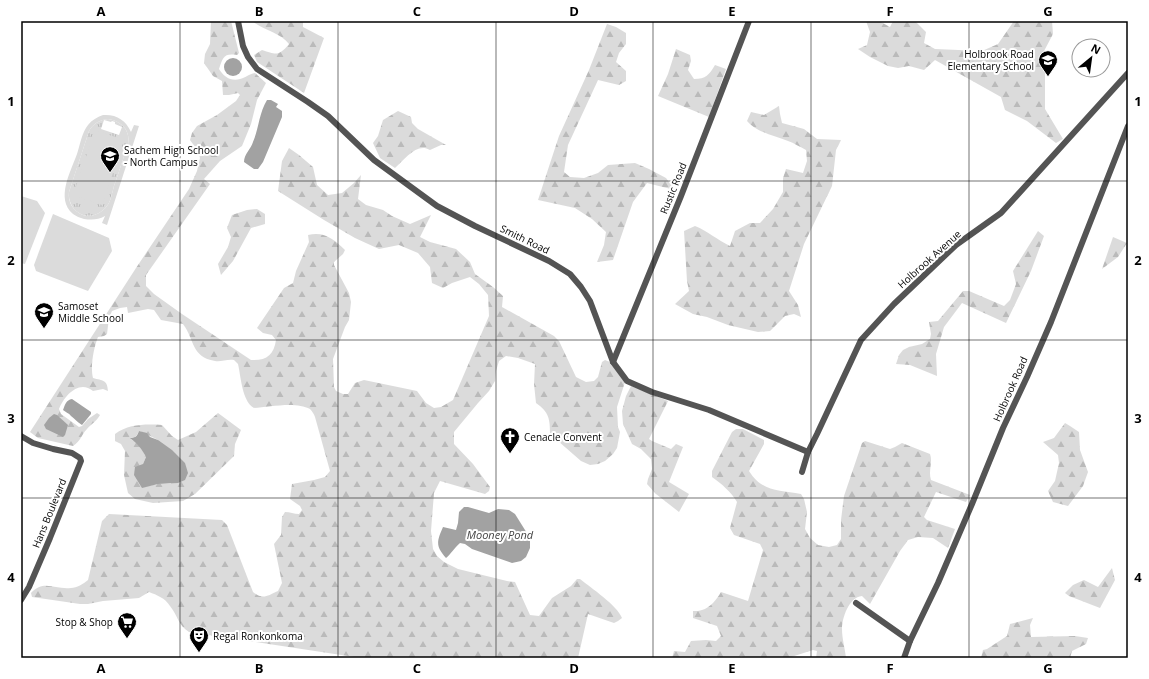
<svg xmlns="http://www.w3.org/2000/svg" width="1149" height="679" font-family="'Open Sans',sans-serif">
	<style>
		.grass { fill: url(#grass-tufts); fill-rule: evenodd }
		.forest { fill: url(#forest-firs); fill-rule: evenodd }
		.park { fill: #dbdbdb; fill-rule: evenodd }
		.water { fill: #a2a2a2 }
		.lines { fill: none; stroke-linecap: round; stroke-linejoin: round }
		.tertiary { stroke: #545454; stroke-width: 6 }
		.grid { fill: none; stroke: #000; stroke-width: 1; stroke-opacity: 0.55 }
		.labels { text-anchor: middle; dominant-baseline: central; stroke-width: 4; stroke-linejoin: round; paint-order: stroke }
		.poi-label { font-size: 10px; fill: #000; stroke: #fff; text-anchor: start }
		.street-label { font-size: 10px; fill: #000; stroke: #fff }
		.water-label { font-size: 11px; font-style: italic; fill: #434343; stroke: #fff }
		.neatline { fill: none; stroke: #000; stroke-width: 1.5 }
		.grid-label { font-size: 13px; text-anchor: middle; font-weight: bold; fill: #000 }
	</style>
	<defs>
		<pattern id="grass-tufts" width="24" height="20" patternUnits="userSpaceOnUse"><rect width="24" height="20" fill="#dbdbdb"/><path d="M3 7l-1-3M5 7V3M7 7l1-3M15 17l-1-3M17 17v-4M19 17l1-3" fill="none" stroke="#bababa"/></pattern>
		<pattern id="forest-firs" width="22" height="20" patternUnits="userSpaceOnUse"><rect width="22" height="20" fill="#dbdbdb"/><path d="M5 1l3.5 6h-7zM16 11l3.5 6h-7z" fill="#bababa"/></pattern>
	</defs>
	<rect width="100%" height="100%" fill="#fff"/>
	<path class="grass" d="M108,119C121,121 131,130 128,145C123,158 119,172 114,186C112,193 111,201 107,206C100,215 88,219 79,213C72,209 68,200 69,192L89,131C93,124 99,120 108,119ZM104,120L111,122L112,121L115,122V124L122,127L119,135L101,129Z"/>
	<g class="forest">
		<path d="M211,21H231L239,53L237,55C224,53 223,57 219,69C223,76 231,82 240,79C245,78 249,74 255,73L266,83L257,100L251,124L242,146L220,161L204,179L210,184L146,275V286L154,294L182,314L251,360C266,361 274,355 276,340L272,335L263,333L257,328L284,288L293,283L296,271L309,242L308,235C324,231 334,239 345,250L343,254L334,262V265L349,293L351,302L349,320L345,327L333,359L334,387L336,391L343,394H348L355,383L364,380L417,391L426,403L434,408L441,407L453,400L489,316L488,295L479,284L470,277L452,283L443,288L432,283L430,267L418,253L399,245L379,249L355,238L324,220L278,191L282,161L289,148L299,155L313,167L317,185L328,195L342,193L354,183L361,175L358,199L366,205L383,210L392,216L410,224L431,215L420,237L430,242L456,249L470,262L475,274L493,287L503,296L502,307L554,336L559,341L576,377L586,382L594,381L598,377L602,362L605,360L610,362L625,382L617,407L618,427L620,432L617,448L613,454L605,461L598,464L590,465L581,461L550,434C550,419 549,412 536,403L534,384L535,364L518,358L506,356L499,361L496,371L495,381L489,391L478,403L454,432V444L473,464L490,487L489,491L485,494L440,481L434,493L431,531L433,549L437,556L444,562L458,569L507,581L515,582L530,615L539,616L552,598L571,586L577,579H580C591,588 617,605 622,618L618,621L614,623L588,614L578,658H386L374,657V658H361L189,632C178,625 178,616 170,606C165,598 157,595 149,592L139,598L103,601L88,604H80L32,597L31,593C44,579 55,590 71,588C77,588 83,584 88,580L102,521L109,514L222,520L227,525L253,592C263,600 267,596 278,591L282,583L274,544L281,535L282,517L285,512C290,512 294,514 299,514L302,510L300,506L290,499L292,484L314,480L325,477L330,471L315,417C314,414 312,411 310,409C296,401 269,407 254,408C242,401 241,377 238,364L234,360C227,359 221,362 215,361C191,357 195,340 183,324L161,320L154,310L148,309L128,313L127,307L120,308L112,311L109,318L107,334L104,336L98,337C94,347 90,366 93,378C103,381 107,379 108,391L103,389L93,391C79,379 64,396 59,409L61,414L79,427L82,426L88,419L97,413L100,415C97,421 91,424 87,429C81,435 81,441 73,446L38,438L30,432L136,268L189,189L197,171L200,158L198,151L190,140L192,133L197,126L217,115L236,101L240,95L238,93L229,95H223L222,81L213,76L204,63L205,54L210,44Z"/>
		<path d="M252,21H303V27L324,38L304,93L257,62L254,55L262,50C277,55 279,56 289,44C281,33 263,30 252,21Z"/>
		<polygon points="866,21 879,21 890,27 893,21 915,21 926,32 924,43 935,49 982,51 998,44 1014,21 1052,21 1053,34 1043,53 1045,64 1045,109 1063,139 1056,143 1027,121 1005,110 1001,97 935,60 924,70 909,66 898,68 888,66 870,57 858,49 867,45 870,32"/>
		<polygon points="607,24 616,27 626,33 626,44 619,53 616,62 626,71 626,81 619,85 598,80 568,145 564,172 570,177 584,178 598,173 608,165 635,163 649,169 666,178 675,190 647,183 633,202 613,260 597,262 604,245 606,232 592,219 575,208 538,200 559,136 589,70"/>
		<path d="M676,49L690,55L691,61L688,70L694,79C706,79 709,75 715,65L726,69L709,117L658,96L668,74Z"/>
		<path d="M779,106L780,114L782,123L804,129L817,139L841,140L836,150L832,186L804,244L789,291L798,305L801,317L794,314L785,316L770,331L758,332L728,325L707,317L693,314L675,304L689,291L687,281L684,231L695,226C708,231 717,240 730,246L735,231L750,223H760L773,209L783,192V178L786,169L803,173L807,161L806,150C800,147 794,143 788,141C775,136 756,132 747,121L751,112L764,115Z"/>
		<path d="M398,111L411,117L412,123L418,129L446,145H441L430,150C417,142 405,159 395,168L380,158L373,143L378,136L383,120Z"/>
		<polygon points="257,209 265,214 265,224 251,228 233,261 221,275 218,264 228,247 231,237 227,228 232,215 247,210"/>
		<polygon points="1038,231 1044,236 1031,271 1006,323 962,303 944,327 936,354 937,376 910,365 896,364 899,355 903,350 909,347 922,344 930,339 931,334 929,322 938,321 963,291 969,291 1004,306 1010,300 1016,284 1013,271"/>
		<polygon points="1113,237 1127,243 1118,257 1102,269"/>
		<polygon points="631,386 668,401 649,439 652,441 671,449 676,444 683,447 669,482 689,494 679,512 656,494 647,484 648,479 652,469 651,459 641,449 632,444 623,424 622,411 626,396"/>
		<path d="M218,413L241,430L235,444L234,456L195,494L183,501L153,503L135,499L128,493L124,475L125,451L121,444L115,441V434C129,424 145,424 162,425L172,436L178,440L196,432ZM139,431C146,433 151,437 158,440L171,484H158L142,487L143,464L146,457C143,451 139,442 132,440L131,438C136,438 137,435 139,431Z"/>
		<polygon points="1065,423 1070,426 1079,432 1080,450 1088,472 1083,486 1068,506 1053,502 1048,491 1055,481 1059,463 1058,455 1043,442 1054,438"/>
		<path d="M736,429H743L764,440V444L749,471C762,492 779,490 801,494L804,499L807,512L805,529L810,538L818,545L829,547L837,545L841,539V520L844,496L862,443L865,441L890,449L895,447L902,443L930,454C933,462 928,471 931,480L970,495L966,502L936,492L924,517L927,520L955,529L948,548L933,538L918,537L908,540L900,551L870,604L862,596C849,597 842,618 842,629C842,639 845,648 846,658H816L817,651L813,650L788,658H752L741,656L735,658H672L674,651L685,652L691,641L706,640L716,641L721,636L717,626L693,618V611C696,611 700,611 702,610C710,608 717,599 721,592L748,601L763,550L760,544L734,535L730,528L737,502C731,492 722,484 712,477V471L732,432Z"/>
		<polygon points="1112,568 1115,580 1100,608 1069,596 1065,593 1073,585 1084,580 1098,587"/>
		<polygon points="1033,618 1030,625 1031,637 1075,636 1088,638 1086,644 1072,651 1070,658 981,658 983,650 987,649 1007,636 1010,624"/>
	</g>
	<g class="park">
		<path d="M103,115C116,114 126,120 131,132L134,125L139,126L107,225L102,223L105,216C98,220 92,220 84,219C80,218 76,216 73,214C55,199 71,171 77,154C80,145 82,132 88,125C92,120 97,117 103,115ZM108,119C121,121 131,130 128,145C123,158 119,172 114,186C112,193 111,201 107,206C100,215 88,219 79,213C71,208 68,200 69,192L89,131C93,124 99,120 108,119Z"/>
		<polygon points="95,130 124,140 102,205 73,195"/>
		<polygon points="21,196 37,201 45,213 25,264 21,263"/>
		<polygon points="53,214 109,238 112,251 88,291 36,271 34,265"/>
	</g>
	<g class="water">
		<circle cx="233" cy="67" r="9"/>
		<path d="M267,100H271L278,104L276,107L282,111V117L263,162L258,169H254L244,162C244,154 251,149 253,142C259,128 259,113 267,100Z"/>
		<path d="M72,399L91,412V414L82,425C77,422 75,419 71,416C69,413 65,412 63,410C65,405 66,400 72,399Z"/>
		<polygon points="54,414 57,415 68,425 65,435 63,437 46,429 44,425 49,418"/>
		<path d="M139,431L147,433L150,437L158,440L172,450L185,463L188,473L185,480L178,483L158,484L142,488L134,475L135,467L143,464L146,457C141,448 138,444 130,438C136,438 137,436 139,431Z"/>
		<path d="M464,507H468L489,513L498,509L509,510L515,514L530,538V548L526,557L521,561L512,563L472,549L465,544L460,543C454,548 451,554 446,558C435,546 437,541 443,527L456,530L458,523L459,512Z"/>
	</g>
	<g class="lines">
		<g class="tertiary">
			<polyline points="238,21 243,46 248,57 257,69 308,102 328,116 374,160 437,206 475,226 549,261 570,274 581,287 590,301 613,362 627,381 652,392 709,410 808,452"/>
			<polyline points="613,362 681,196 749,21"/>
			<polyline points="21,436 33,443 53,449 72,453 80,458 81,461 50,538 29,587 21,600"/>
			<polyline points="802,472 808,452 817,434 861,340 894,304 956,245 1001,213 1128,73"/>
			<polyline points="856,603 910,641"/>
			<polyline points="904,658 910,641 938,583 972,504 1003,428 1027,377 1051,322 1128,126"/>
		</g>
	</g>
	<path class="grid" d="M180,21V658M338,21V658M496,21V658M653,21V658M811,21V658M969,21V658M21,181H1128M21,340H1128M21,498H1128"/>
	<defs>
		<symbol id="school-pin" viewBox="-11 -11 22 30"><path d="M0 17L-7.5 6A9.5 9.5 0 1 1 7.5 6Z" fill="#000" stroke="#fff"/><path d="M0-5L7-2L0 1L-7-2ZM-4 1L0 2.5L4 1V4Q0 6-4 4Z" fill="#fff"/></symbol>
		<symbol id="church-pin" viewBox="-11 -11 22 30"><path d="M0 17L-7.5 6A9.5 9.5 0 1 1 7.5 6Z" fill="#000" stroke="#fff"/><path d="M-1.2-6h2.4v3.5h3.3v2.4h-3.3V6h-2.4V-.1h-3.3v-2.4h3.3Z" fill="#fff"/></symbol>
		<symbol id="supermarket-pin" viewBox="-11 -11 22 30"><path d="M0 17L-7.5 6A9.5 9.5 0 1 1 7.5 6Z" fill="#000" stroke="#fff"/><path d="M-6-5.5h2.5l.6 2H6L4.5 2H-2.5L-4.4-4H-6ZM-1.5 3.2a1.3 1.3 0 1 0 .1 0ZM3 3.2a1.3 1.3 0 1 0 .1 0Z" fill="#fff"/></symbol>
		<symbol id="theatre-pin" viewBox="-11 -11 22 30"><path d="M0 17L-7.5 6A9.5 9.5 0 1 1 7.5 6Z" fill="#000" stroke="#fff"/><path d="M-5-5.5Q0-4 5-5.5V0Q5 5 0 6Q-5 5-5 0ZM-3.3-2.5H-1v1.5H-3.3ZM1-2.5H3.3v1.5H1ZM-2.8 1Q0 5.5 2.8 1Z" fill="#fff"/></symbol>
	</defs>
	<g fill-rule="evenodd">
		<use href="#school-pin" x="1037" y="49" width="22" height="30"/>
		<use href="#school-pin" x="99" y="145" width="22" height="30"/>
		<use href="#school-pin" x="33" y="301" width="22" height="30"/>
		<use href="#church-pin" x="499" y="426" width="22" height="30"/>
		<use href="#supermarket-pin" x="116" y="611" width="22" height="30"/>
		<use href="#theatre-pin" x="188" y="625" width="22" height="30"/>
	</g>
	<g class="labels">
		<g class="poi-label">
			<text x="1034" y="54" text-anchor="end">Holbrook Road<tspan x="1034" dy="12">Elementary School</tspan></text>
			<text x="124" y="150">Sachem High School<tspan x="124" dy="12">- North Campus</tspan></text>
			<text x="58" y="306">Samoset<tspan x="58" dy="12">Middle School</tspan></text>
			<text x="524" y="437">Cenacle Convent</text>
			<text x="113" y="622" text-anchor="end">Stop &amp; Shop</text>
			<text x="213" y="636">Regal Ronkonkoma</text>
		</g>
		<g class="street-label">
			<text transform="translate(673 188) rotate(-68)">Rustic Road</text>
			<text transform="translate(525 239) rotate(26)">Smith Road</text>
			<text transform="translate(929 259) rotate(-42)">Holbrook Avenue</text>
			<text transform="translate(1010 389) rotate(-66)">Holbrook Road</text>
			<text transform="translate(49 513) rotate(-68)">Hans Boulevard</text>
		</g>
		<g class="water-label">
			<text x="500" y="534">Mooney Pond</text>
		</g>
	</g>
	<rect width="1149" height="679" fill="none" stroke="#ffffff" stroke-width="44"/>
	<g transform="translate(1091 58) rotate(29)"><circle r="19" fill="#ffffff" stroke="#999999"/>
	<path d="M0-3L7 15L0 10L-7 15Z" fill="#000000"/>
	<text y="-6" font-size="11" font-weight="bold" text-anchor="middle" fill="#000000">N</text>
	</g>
	<rect x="22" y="22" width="1105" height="635" class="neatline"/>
	<g class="grid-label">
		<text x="101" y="16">A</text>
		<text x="259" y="16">B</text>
		<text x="417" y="16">C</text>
		<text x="574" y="16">D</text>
		<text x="732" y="16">E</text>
		<text x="890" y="16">F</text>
		<text x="1048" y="16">G</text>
		<text x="11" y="106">1</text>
		<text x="1138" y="106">1</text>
		<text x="11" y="265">2</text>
		<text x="1138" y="265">2</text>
		<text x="11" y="423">3</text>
		<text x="1138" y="423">3</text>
		<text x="11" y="582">4</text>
		<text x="1138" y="582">4</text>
		<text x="101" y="673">A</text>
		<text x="259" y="673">B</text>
		<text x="417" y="673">C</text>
		<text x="574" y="673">D</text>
		<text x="732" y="673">E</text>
		<text x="890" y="673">F</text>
		<text x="1048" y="673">G</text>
	</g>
</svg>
